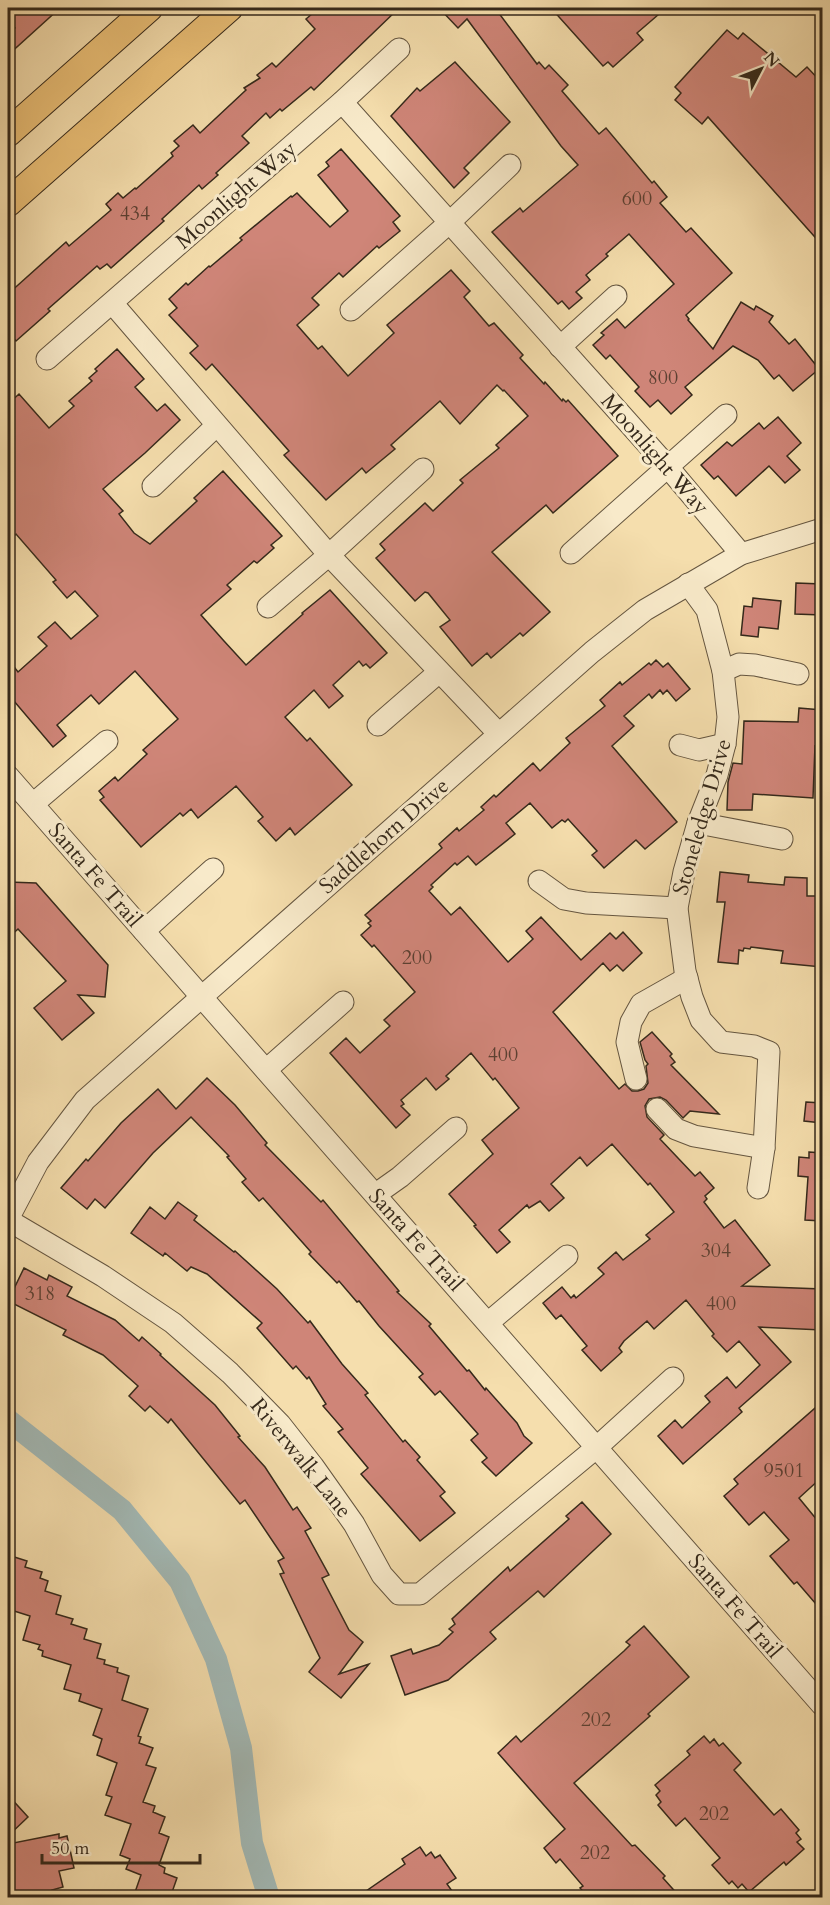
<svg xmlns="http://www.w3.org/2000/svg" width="830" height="1905" font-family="Cardo,serif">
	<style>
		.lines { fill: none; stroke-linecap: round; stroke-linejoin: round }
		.canal { stroke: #a2b9b6; stroke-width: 22 }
		.building { fill: #cf8578; stroke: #35291b; stroke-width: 1.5 }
		.minor-casing { stroke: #655640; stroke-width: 23 }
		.major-casing { stroke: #35291b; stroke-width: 29 }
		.minor { stroke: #f8eaca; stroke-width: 21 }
		.major { stroke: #eabf76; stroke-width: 27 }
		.labels { text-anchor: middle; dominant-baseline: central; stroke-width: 6; stroke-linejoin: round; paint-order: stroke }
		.number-label { font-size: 20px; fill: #5c4032 }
		.street-label { font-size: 22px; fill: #35291b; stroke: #f8eaca }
	</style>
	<rect width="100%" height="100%" fill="#f5dead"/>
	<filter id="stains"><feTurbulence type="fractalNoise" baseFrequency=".00333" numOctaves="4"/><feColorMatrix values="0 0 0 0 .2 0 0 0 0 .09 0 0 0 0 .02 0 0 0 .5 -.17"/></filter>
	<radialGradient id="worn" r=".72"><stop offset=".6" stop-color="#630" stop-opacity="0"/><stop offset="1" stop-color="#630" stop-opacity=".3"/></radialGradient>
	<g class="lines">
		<polyline class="canal" points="8,1420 122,1510 180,1581 216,1659 241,1748 252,1843 269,1898"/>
	</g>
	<g class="building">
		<polygon points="8,8 60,8 8,55 8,34 15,28 8,20"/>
		<polygon points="319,8 399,8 314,90 311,87 282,111 280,109 270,118 266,113 242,136 249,143 216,173 218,175 202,189 199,185 162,219 164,221 111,268 107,264 100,269 97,266 48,309 50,311 16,341 8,332 8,294 66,242 69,246 111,210 106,204 118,193 123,198 135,188 136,189 173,156 171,153 179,146 174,141 193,125 200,133 246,90 244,88 260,78 257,75 272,63 276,67 315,29 306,19"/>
		<polygon points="439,8 495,8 537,64 539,62 545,69 549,65 568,85 562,91 599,134 606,128 652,183 654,181 667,197 660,203 686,232 691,228 732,273 686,315 689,319 688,320 713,349 741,302 754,310 756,306 773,316 769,322 789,344 795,339 819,369 793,391 779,375 774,379 758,360 733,346 685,387 692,395 671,414 658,400 650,407 635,391 639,387 610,355 606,359 593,345 604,335 601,333 617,319 625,328 674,284 629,234 606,254 608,256 586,275 590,280 576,292 582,298 569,309 562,301 558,304 492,232 520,208 523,212 578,165 561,146 467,19 458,28"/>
		<polygon points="551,8 666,8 637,33 643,40 613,67 608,62 603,66"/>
		<polygon points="727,30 738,39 743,33 796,77 807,67 822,83 822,245 708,117 702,124 675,100 681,93 675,87"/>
		<polygon points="455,62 510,122 464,168 469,173 454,188 391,116 417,88 420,91"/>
		<polygon points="341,149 400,216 393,222 400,231 379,248 377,246 343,277 339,273 312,298 319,305 297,325 318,349 322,346 348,376 394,333 387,325 451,270 470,291 464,297 489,326 494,323 523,355 520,358 544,384 545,382 562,401 563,399 566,402 568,400 618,456 553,513 546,505 492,552 550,612 523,636 520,633 491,658 487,653 472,666 440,627 450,620 428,593 425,592 415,601 376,558 385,550 380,544 425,503 433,511 463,483 460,480 499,448 496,445 528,416 504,390 503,391 497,385 460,424 440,401 391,445 395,449 366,473 362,468 326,500 284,455 289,451 212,364 206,370 190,353 198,346 169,315 177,308 169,299 186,283 188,285 209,266 210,267 242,240 240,238 291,196 292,197 297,193 330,227 348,211 318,175 329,166 326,162"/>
		<polygon points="117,349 144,379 135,387 157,411 165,404 180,420 145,453 103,489 123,511 119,514 134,533 150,544 197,501 194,498 223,471 282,536 271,545 274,548 257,563 254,561 227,585 231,589 201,615 224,641 246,665 303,614 302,613 330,590 387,653 370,668 366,664 363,666 359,661 333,685 343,696 329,708 314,690 285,717 307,741 310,738 352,785 295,835 290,828 276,841 258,821 263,817 236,786 198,818 191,809 183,816 180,813 141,847 100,800 104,797 99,791 115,777 118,781 147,754 143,750 178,719 135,671 99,704 91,695 57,725 66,736 53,747 8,694 8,659 18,672 47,646 38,637 55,622 71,639 98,616 75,591 67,598 53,582 56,580 16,534 8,542 8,404 19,394 49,428 74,406 69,401 92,381 89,378 97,371 95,369"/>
		<polygon points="778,417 801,443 787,456 800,470 785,483 769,466 736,496 718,476 714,479 701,465 727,442 732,446 759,423 764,429"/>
		<polygon points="796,583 822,584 822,615 795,614"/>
		<polygon points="753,598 781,601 778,629 759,627 758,637 741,635 744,606 752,607"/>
		<polygon points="656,660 663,667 668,663 690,689 676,701 667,690 663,694 660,690 652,698 649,694 624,716 634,726 612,746 677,822 645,849 636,840 604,868 592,855 597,851 568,819 565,822 562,820 552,828 530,803 506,823 515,834 476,865 468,856 457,865 455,863 431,885 433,887 429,891 451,915 460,907 508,962 533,939 526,931 541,917 581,960 610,933 616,939 623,932 642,953 623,971 617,965 610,971 603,963 553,1012 619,1089 625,1084 632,1091 638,1091 644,1089 648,1083 646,1066 648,1064 645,1060 640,1042 652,1032 672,1054 670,1056 675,1062 671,1065 719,1114 690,1111 683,1118 666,1100 660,1097 649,1099 645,1106 647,1117 664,1135 660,1139 695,1176 700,1172 714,1188 705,1196 707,1199 704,1202 724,1228 735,1220 770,1265 742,1286 822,1289 822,1330 759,1327 791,1362 739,1408 742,1412 683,1464 658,1436 675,1420 682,1428 710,1402 705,1396 727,1377 736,1388 760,1365 739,1341 727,1352 712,1336 714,1334 686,1300 654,1329 647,1321 624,1341 619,1348 622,1352 601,1371 582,1350 587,1346 561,1315 556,1319 543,1303 562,1287 571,1298 574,1295 576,1298 604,1274 598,1268 616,1252 623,1260 650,1239 646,1235 674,1212 650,1183 648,1185 612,1144 587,1166 580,1157 551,1184 564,1198 549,1211 540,1201 529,1208 527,1205 499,1230 510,1242 497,1253 474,1226 476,1225 449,1194 493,1154 482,1140 519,1108 495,1078 493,1080 471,1053 446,1076 449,1079 436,1090 426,1078 401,1100 404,1104 401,1106 410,1115 396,1128 330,1053 346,1038 360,1053 390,1026 384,1020 415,992 374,945 372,947 361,935 371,926 368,923 371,921 365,915 442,848 439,844 457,828 459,831 484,810 481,807 494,795 496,797 533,763 540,771 570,743 566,738 605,706 600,700 620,682 622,685 649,663 651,665"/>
		<polygon points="799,708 822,710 820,747 815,746 813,798 753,794 752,810 727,810 728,782 733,763 742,764 744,721 798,722"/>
		<polygon points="720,872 749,875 748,882 784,885 785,877 807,878 807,896 822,896 822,967 781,963 783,951 751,947 750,949 744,948 743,951 739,950 738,964 718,962 725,902 717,902"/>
		<polygon points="8,882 36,883 108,965 105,997 78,995 94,1013 62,1040 34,1008 66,981 18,929 8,938"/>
		<polygon points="207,1078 235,1105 267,1143 265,1145 321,1202 323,1200 399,1291 397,1292 431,1324 429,1326 467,1371 469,1370 485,1390 486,1388 517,1423 524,1436 532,1443 496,1476 482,1462 487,1458 471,1440 478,1434 440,1391 435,1395 419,1377 423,1374 379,1326 359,1301 357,1302 339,1281 337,1283 309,1254 311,1252 263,1198 259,1201 242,1182 246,1179 227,1157 229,1156 191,1117 153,1153 105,1208 95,1199 87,1209 61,1188 86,1159 88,1161 121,1123 158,1089 176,1109"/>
		<polygon points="806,1102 822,1103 822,1123 804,1121"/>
		<polygon points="809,1152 822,1153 822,1221 805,1220 808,1177 798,1176 799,1157 809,1158"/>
		<polygon points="178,1202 197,1216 194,1220 234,1252 235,1251 277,1289 308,1323 310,1321 342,1364 368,1393 365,1395 403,1442 405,1440 420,1457 417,1460 445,1492 440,1496 455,1513 420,1541 361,1474 368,1468 338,1432 343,1429 323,1406 326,1404 309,1377 307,1379 296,1366 293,1369 257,1328 262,1323 207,1274 191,1267 187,1271 165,1253 163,1256 131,1233 150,1207 165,1219"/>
		<polygon points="24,1268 47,1280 49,1275 72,1287 67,1296 115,1320 139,1341 142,1337 161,1354 160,1355 215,1405 240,1436 238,1437 265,1467 293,1510 297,1507 311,1528 305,1531 329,1575 322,1578 349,1630 363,1642 339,1674 369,1664 341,1698 309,1672 320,1658 280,1574 284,1573 278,1561 284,1558 245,1500 240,1504 171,1419 168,1423 150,1406 145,1411 129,1396 138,1386 103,1355 63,1335 66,1330 8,1301"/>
		<polygon points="822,1402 822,1477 799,1498 822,1526 822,1611 797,1582 794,1584 770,1556 789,1540 764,1512 749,1525 724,1496 738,1484 734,1479"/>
		<polygon points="582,1502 611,1534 544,1597 538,1591 490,1632 496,1639 448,1680 405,1695 391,1656 411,1649 413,1654 439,1645 453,1632 449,1629 455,1624 452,1619 508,1567 510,1571 569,1519 566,1516"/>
		<polygon points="8,1555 27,1561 25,1567 42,1572 40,1578 48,1581 45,1591 61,1596 56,1614 73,1619 71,1624 87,1629 84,1639 101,1644 97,1658 105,1660 104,1664 118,1668 117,1672 129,1676 122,1700 148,1709 138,1736 141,1737 139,1743 153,1748 146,1765 156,1768 143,1802 155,1806 153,1812 165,1817 159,1833 169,1837 159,1865 165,1868 164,1873 177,1878 170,1898 133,1898 141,1875 126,1869 130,1859 120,1855 131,1824 105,1815 112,1797 106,1795 117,1763 97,1755 102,1739 93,1735 102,1709 79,1701 81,1694 64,1689 71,1665 42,1656 43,1651 38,1649 40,1645 23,1640 30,1616 11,1610 8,1610"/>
		<polygon points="644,1626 689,1677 648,1714 650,1716 574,1783 632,1846 635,1845 665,1876 663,1878 681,1898 589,1898 580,1888 583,1886 560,1859 556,1863 544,1848 565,1829 498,1753 516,1736 521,1742 624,1651 630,1645 626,1642"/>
		<polygon points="704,1736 710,1743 714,1739 719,1746 723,1743 741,1763 734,1770 774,1815 781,1809 799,1830 796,1833 801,1839 797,1842 804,1849 786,1865 784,1862 749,1892 742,1884 738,1888 732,1881 729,1884 712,1865 720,1858 685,1818 676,1826 658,1805 661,1802 656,1795 660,1791 655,1785 690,1755 687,1751"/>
		<polygon points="8,1795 28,1817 8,1836"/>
		<polygon points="59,1834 59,1838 67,1836 74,1868 59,1871 63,1887 52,1890 53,1898 8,1898 8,1844"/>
		<polygon points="420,1847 426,1856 431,1852 435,1858 440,1855 456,1878 447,1884 457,1898 356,1898 405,1864 402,1859"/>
	</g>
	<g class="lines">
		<defs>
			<g id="minor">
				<polyline points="342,102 667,466 741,554"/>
				<polyline points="113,304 329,555 499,734"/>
				<polyline points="351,310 450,222 510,165"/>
				<polyline points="560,347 616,296"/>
				<polyline points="47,359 342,102 399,49"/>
				<polyline points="153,486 216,426"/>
				<polyline points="571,553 726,415"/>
				<polyline points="688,584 707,610 723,671 728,717 725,744 717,775 698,823 684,872 677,908 685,971 692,997 701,1020 721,1042 754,1046 769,1052 764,1148 758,1188"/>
				<polyline points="268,607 329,555 423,469"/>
				<polyline points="723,671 739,664 755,665 798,674"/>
				<polyline points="378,725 439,672"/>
				<polyline points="680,745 699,750 725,744"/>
				<path d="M8,776C281,1085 551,1396 822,1705"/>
				<polyline points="33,804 107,741"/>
				<polyline points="698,823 782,839"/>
				<polyline points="539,881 564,899 586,903 677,908"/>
				<polyline points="144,931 213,869"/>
				<polyline points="266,1070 343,1002"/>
				<polyline points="636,1079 627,1042 631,1022 641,1004 687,978"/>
				<polyline points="657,1109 676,1129 694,1136 764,1148"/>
				<polyline points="376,1194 400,1177 456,1128"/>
				<polyline points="8,1219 38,1162 85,1100 592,652 645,610 741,554 822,529"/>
				<polyline points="8,1220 103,1276 173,1323 230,1373 280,1424 313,1466 354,1524 382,1575 399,1594 420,1594 596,1448 673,1378"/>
				<polyline points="489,1322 567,1256"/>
			</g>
			<g id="major">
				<polyline points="8,133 149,8"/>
				<polyline points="8,203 229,8"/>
			</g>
		</defs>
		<use href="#minor" class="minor-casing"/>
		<use href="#major" class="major-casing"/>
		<use href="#minor" class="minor"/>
		<use href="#major" class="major"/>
	</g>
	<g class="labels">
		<g class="number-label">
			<text x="637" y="198">600</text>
			<text x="135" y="213">434</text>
			<text x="663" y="377">800</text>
			<text x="417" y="957">200</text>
			<text x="503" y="1054">400</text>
			<text x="716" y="1250">304</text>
			<text x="40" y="1293">318</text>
			<text x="721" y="1303">400</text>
			<text x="784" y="1470">9501</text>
			<text x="596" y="1719">202</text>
			<text x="714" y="1813">202</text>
			<text x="595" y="1852">202</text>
		</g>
		<g class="street-label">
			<text transform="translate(236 195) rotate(-41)">Moonlight Way</text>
			<text transform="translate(655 454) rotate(49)">Moonlight Way</text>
			<text transform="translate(702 817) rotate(-74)">Stoneledge Drive</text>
			<text transform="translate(384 836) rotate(-41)">Saddlehorn Drive</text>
			<text transform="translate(95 875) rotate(49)">Santa Fe Trail</text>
			<text transform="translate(416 1240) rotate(48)">Santa Fe Trail</text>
			<text transform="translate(301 1458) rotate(51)">Riverwalk Lane</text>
			<text transform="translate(735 1606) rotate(49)">Santa Fe Trail</text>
		</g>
	</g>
	<rect width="830" height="1905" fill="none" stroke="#f5dead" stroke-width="30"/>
	<rect x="9" y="9" width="812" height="1887" fill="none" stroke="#35291b" stroke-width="3"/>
	<rect x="15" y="15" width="800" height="1875" fill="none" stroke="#35291b" stroke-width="1.5"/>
	<g transform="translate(761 69) rotate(48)" stroke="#f8eaca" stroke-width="4.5" paint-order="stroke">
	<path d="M0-4.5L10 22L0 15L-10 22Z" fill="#35291b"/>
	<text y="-9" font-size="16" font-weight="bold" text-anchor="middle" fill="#35291b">N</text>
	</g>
	<path d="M42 1854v9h158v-9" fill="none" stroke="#35291b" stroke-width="3"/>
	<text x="51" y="1854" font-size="18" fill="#35291b" stroke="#f8eaca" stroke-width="4.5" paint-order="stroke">50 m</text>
	<rect width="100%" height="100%" filter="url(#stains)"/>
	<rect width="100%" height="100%" fill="url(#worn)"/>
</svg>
